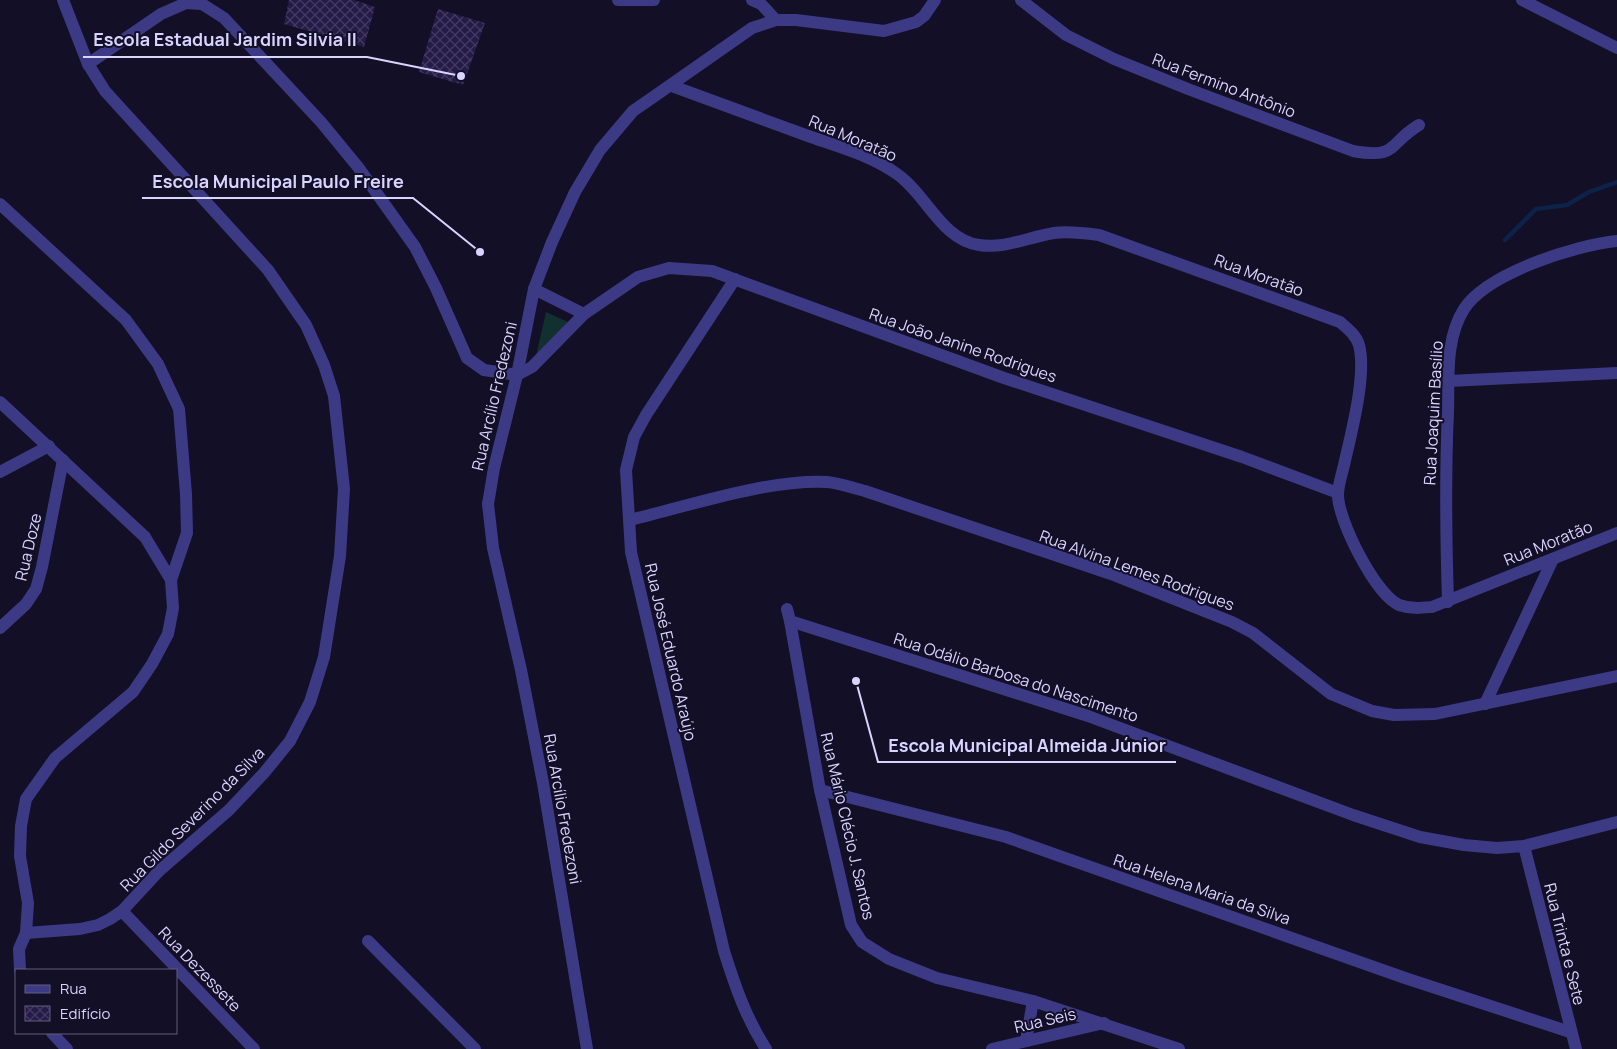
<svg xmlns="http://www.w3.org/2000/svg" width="1617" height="1049" font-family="Manrope,sans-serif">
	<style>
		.grass { fill: #12302f }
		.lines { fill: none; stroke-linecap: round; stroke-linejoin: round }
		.stream { stroke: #0c2248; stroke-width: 4.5 }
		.building { fill: url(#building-cross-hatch) }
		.minor { stroke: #3d3a85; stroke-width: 12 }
		.labels { text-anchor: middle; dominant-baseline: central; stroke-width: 4; stroke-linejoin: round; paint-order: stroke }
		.street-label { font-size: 16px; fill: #d9d4ff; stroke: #130f26 }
		.leader { fill: none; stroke: #d9d4ff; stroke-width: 2 }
		.callout-dot { fill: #d9d4ff; stroke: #130f26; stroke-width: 2 }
		.callout-label { font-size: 18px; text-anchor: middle; font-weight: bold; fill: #d9d4ff; stroke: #130f26; stroke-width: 4; stroke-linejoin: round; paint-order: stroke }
	</style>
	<defs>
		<pattern id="building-cross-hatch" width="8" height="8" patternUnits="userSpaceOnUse" patternTransform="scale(1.25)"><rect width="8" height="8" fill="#241b47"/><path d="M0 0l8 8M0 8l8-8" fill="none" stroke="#433b63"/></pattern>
	</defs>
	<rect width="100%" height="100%" fill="#130f26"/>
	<polygon class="grass" points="546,312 568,322 536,356"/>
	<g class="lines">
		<polyline class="stream" points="1505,240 1536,209 1567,205 1589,192 1617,182"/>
	</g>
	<g class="building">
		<polygon points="289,0 354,0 375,7 364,47 284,24"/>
		<polygon points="438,9 485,23 463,85 419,72"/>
	</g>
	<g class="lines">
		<g class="minor">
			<polyline points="618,0 654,0"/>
			<polyline points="752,0 761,4 776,20"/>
			<path d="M1021,0L1066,35L1114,59L1188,89L1353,151C1399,159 1387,144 1419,125"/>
			<polyline points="1522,0 1617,48"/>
			<polyline points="88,64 161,14 186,3 202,4 224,18 321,122 358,167 415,247 436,288 467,358 484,370 517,375 532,367 584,314 638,277 669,268 712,271 1004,378 1242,457 1338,493"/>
			<path d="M672,86C718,103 764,120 811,137C840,147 872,156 897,174C926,194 942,240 979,245C1005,249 1029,237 1054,233C1069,231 1084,233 1099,235L1340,322C1348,329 1356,335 1359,345C1367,375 1351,434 1344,465C1342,474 1338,485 1338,495C1338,520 1375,594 1399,605C1411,609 1420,608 1432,607L1617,533"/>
			<polyline points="0,204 126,320 158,364 179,409 186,494 187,533 171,580 173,608 168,634 152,664 133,692 55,758 26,799 21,826 20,856 28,903 26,933 19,949 20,970"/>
			<path d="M735,279L646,415L634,437L626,470L631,552L724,951C735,986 746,1018 766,1049"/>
			<polyline points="534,289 584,314"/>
			<polyline points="1449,381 1617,373"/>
			<polyline points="0,402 145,537 171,580"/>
			<polyline points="0,472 49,446"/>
			<path d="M630,520C688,506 768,479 827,482C839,483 853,488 865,491L1111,574L1232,622L1253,633L1331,694L1372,711L1394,715L1435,714L1617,676"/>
			<path d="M1448,602C1446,539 1445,476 1448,412C1449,378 1445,339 1464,309C1487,273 1576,245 1617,241"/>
			<polyline points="787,609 790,621 1088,716 1353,815 1420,837 1464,845 1497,848 1524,846 1617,822"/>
			<polyline points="790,621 820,790 851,925 862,942 889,959 937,978 1033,1001 1179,1049"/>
			<polyline points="0,628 26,604 36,589 42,567 63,460"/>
			<polyline points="1485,704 1553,559"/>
			<polyline points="820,790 1006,837 1405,978 1570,1032"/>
			<polyline points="1524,846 1576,1049"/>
			<polyline points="122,911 254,1049"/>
			<polyline points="26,933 80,929 98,925 110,919 122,911 159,871 229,810 264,773 290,741 310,702 324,657 340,556 344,489 334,396 324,365 306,325 268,270 105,91 88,64 63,0"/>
			<polyline points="368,941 475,1049"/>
			<polyline points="52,1033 67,1049"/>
			<polyline points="1026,1041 1033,1001"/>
			<polyline points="587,1049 543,783 521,670 493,548 488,504 494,468 517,375 534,289 552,242 575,192 600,150 633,111 649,100 752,28 776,20 796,20 884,31 916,22 924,16 935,0"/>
			<polyline points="992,1049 1104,1023"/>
		</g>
	</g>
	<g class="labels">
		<g class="street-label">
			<text transform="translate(1224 85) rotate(21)">Rua Fermino Antônio</text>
			<text transform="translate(853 138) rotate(23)">Rua Moratão</text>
			<text transform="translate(1259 275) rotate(20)">Rua Moratão</text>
			<text transform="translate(963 345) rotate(19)">Rua João Janine Rodrigues</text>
			<text transform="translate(494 396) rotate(-77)">Rua Arcílio Fredezoni</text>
			<text transform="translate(1433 413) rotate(-87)">Rua Joaquim Basílio</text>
			<text transform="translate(1548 543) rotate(-22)">Rua Moratão</text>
			<text transform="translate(28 547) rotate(-77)">Rua Doze</text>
			<text transform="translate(1137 570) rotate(20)">Rua Alvina Lemes Rodrigues</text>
			<text transform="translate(671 652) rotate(77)">Rua José Eduardo Araújo</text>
			<text transform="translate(1016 677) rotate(18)">Rua Odálio Barbosa do Nascimento</text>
			<text transform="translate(563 809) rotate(80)">Rua Arcílio Fredezoni</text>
			<text transform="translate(192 819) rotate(-45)">Rua Gildo Severino da Silva</text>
			<text transform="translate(848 826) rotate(77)">Rua Mário Clécio J. Santos</text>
			<text transform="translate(1202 889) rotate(19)">Rua Helena Maria da Silva</text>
			<text transform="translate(1565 944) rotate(76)">Rua Trinta e Sete</text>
			<text transform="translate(200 969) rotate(46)">Rua Dezessete</text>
			<text transform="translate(1045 1020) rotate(-13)">Rua Seis</text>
		</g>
	</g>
	<path class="leader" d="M461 76L367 57H83M480 252L413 198H142M856 681L878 762H1176"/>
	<g class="callout-dot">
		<circle cx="461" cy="76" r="5"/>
		<circle cx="480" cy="252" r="5"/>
		<circle cx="856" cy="681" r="5"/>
	</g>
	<g class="callout-label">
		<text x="225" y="46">Escola Estadual Jardim Silvia II</text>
		<text x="278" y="188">Escola Municipal Paulo Freire</text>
		<text x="1027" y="752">Escola Municipal Almeida Júnior</text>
	</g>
	<rect x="15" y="969" width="162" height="65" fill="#130f26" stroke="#625e7d"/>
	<rect x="25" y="985" width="25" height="8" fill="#3d3a85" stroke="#625e7d"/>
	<text x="60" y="994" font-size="15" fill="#d9d4ff">Rua</text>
	<rect x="25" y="1006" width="25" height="15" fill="url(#building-cross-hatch)" stroke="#625e7d"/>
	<text x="60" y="1019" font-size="15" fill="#d9d4ff">Edifício</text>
</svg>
